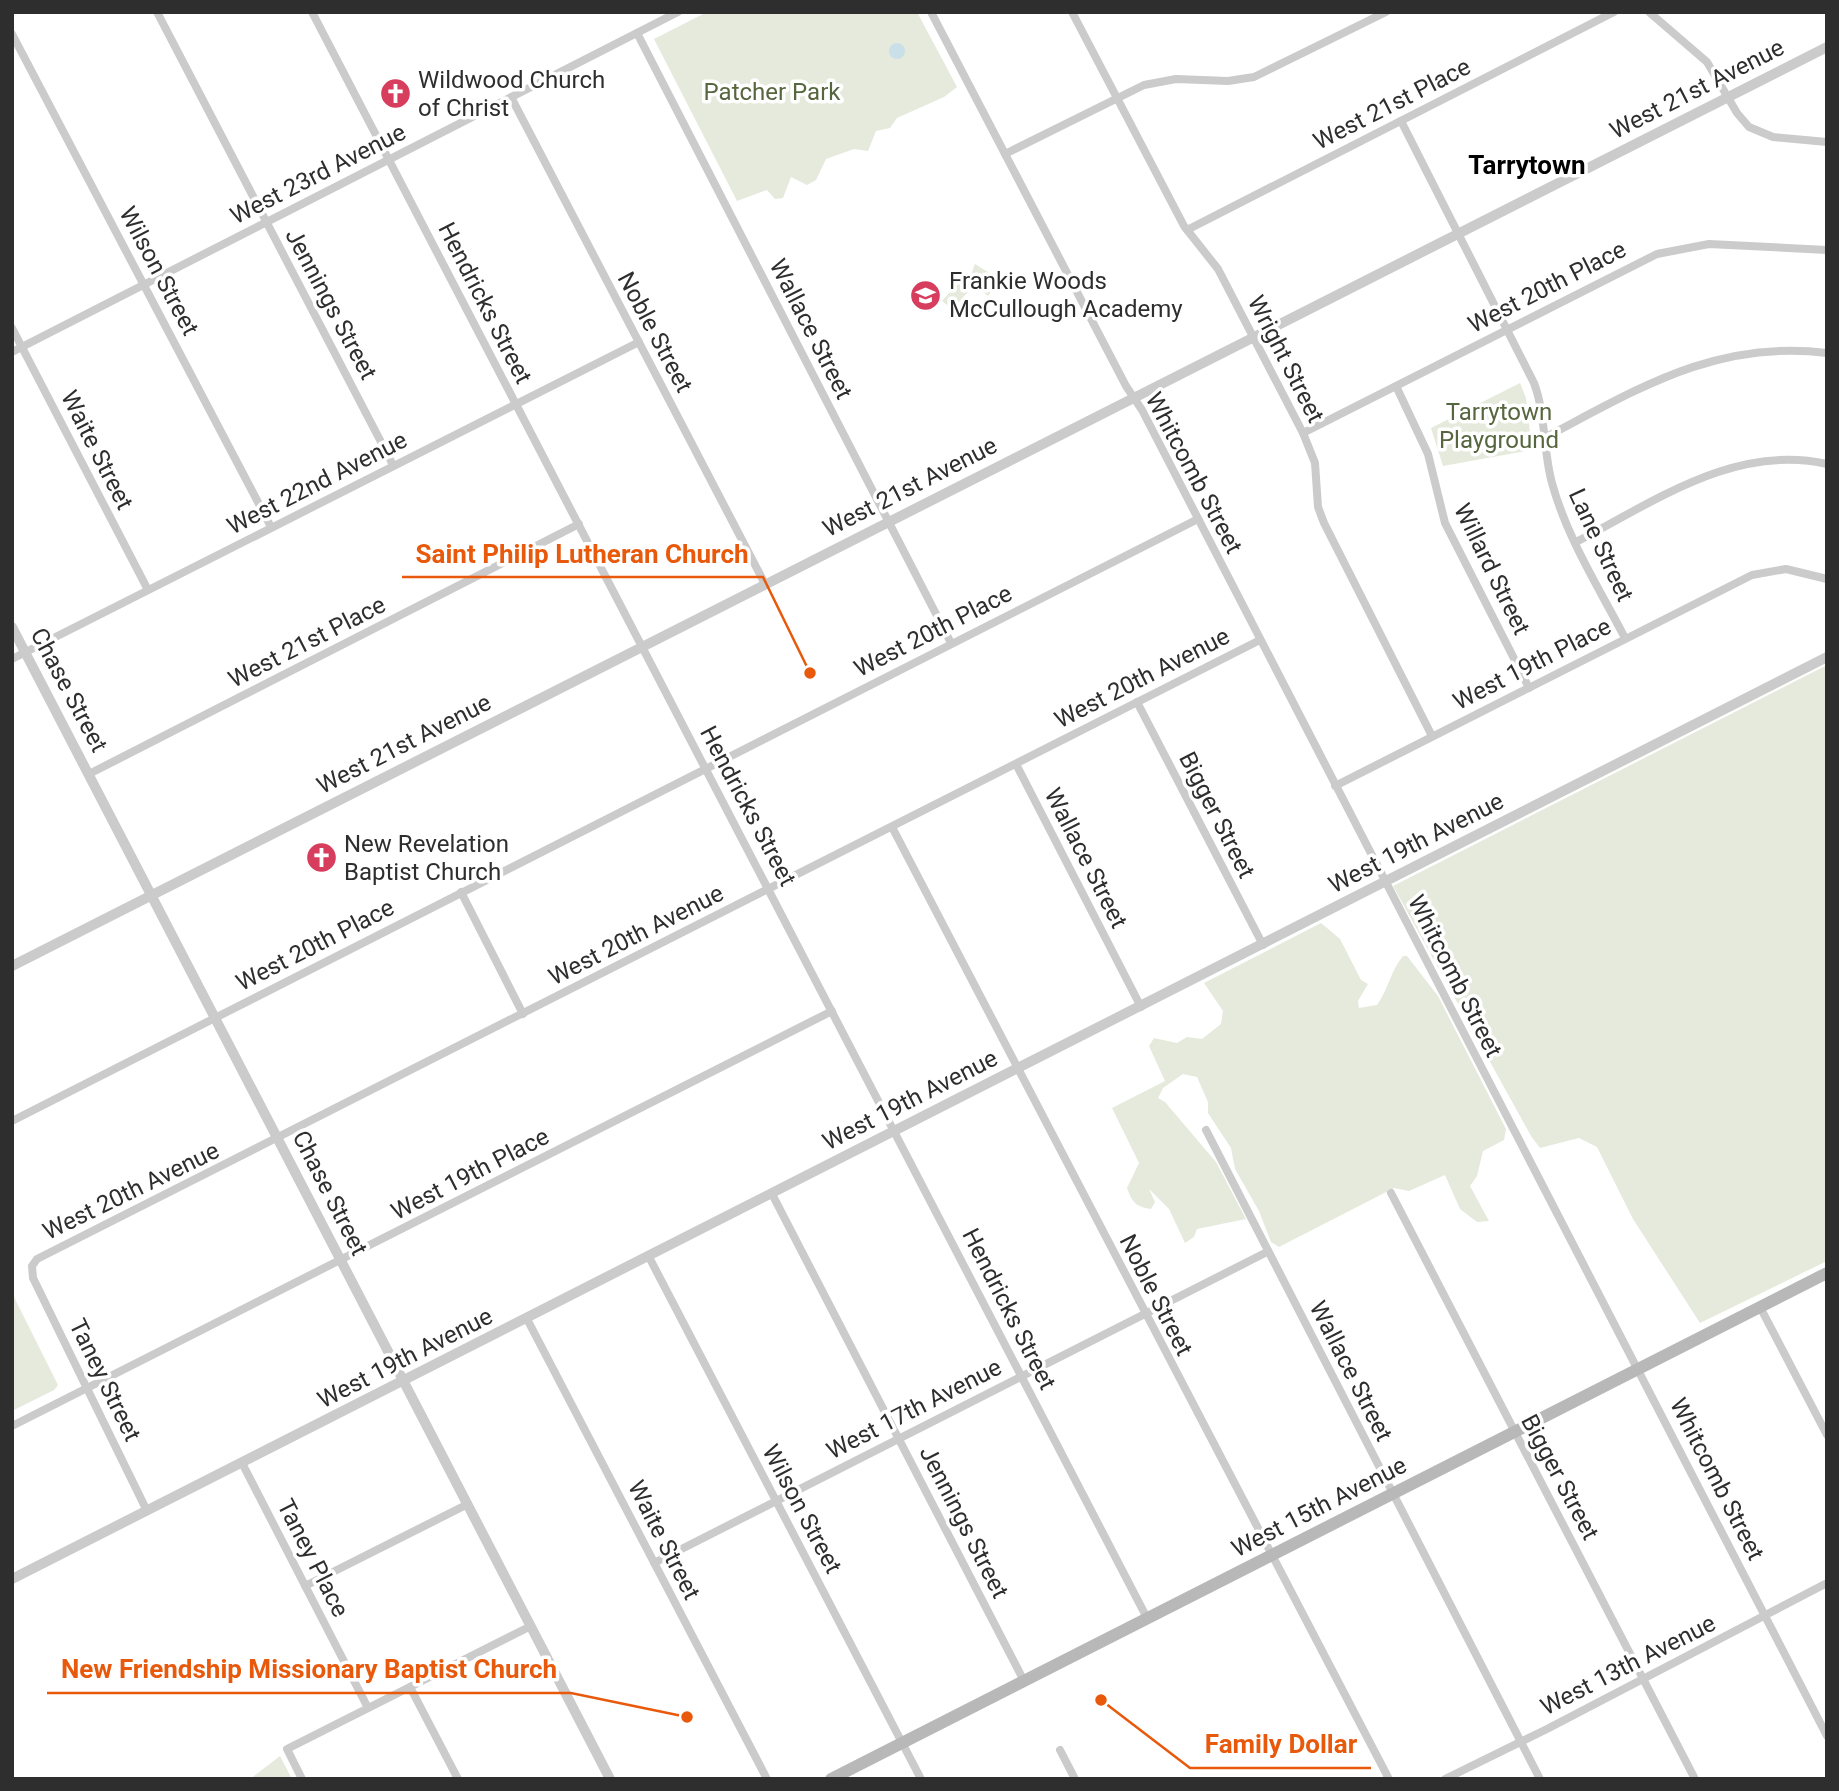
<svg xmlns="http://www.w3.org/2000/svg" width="1839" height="1791" font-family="Roboto,sans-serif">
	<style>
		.green { fill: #e5eadc }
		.water { fill: #cae0e8 }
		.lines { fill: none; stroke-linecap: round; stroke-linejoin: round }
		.minor { stroke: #cbcbcb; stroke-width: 8 }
		.tertiary { stroke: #cbcbcb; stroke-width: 10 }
		.secondary { stroke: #b8b8b8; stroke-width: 12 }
		.labels { text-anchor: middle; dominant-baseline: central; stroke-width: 7; stroke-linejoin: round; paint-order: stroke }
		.poi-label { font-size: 24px; fill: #2e2e2e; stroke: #fff; text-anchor: start }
		.street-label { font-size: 24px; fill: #2e2e2e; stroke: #fff }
		.park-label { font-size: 24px; fill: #56663f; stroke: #fff }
		.neighbourhood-label { font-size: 26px; font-weight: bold; fill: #000; stroke: #fff }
		.leader { fill: none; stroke: #e8590c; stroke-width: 2.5 }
		.callout-dot { fill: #e8590c; stroke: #fff; stroke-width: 2.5 }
		.callout-label { font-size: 26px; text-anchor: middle; font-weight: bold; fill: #e8590c; stroke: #fff; stroke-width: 7; stroke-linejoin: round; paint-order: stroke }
	</style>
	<rect width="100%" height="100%" fill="#fff"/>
	<g class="green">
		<polygon points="707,12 917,12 957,87 944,97 897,118 890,128 876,131 868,151 854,149 826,159 816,180 807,185 791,177 783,198 775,199 767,190 737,201 654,39"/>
		<polygon points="975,264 996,277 993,289 988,296 969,280"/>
		<polygon points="959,282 968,292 952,309 942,301"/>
		<polygon points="1520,383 1526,398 1532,450 1443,466 1431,428"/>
		<polygon points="1827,665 1827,1261 1700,1323 1633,1219 1597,1147 1579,1138 1540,1148 1531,1136 1393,886"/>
		<path d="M1321,923L1340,939L1361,980L1368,984L1358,1001L1359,1008L1377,1005C1389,988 1390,972 1403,956H1407L1438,996L1506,1129L1504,1140L1483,1151L1477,1176L1470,1186L1489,1221L1477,1222L1460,1209L1445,1175L1409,1191L1394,1188L1279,1247L1271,1242L1259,1211L1235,1169L1231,1148L1208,1113V1102L1197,1077L1183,1074L1163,1088L1158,1098L1165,1102L1216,1162L1246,1219L1197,1229L1194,1237L1185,1243L1169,1209L1149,1189L1155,1202L1151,1209C1136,1207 1132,1202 1127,1188L1139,1163L1112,1108L1165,1081L1149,1046L1154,1038L1177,1043L1187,1037L1202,1039L1221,1024L1223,1011L1204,983Z"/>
		<polygon points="12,1293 58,1385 54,1390 12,1411"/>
		<polygon points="280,1756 292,1779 250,1779"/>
	</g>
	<circle class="water" cx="897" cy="51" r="8"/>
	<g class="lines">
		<g class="minor">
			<polyline points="157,12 393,465"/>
			<polyline points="312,12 1147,1618"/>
			<polyline points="931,12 1126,386 1142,410 1827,1736"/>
			<polyline points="1072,12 1184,226 1218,269 1303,433 1315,463 1318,507 1324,523 1432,736"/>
			<polyline points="1649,12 1707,62 1737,113 1749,127 1773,137 1827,142"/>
			<polyline points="637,33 951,643"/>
			<polyline points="12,34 271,527"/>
			<polyline points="511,97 765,584"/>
			<path d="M1401,121L1534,383C1546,415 1543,451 1552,483C1567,538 1599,588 1625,638"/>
			<polyline points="1005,154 1144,85 1176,79 1228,81 1254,77 1386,12"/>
			<polyline points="1187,230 1614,12"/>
			<polyline points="12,328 148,590"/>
			<polyline points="12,352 678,12"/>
			<polyline points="1396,386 1428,454 1445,523 1529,688"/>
			<polyline points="1303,433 1657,254 1709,244 1827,250"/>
			<path d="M1544,438C1638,389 1716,339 1827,353"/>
			<path d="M1576,542C1654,502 1735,443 1827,464"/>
			<polyline points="12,659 639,342"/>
			<polyline points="1137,702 1263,945"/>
			<polyline points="1016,764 1141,1007"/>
			<polyline points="89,774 579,524"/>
			<polyline points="1335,786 1752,575 1786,569 1827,579"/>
			<polyline points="892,827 1389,1779"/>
			<polyline points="461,892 523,1014"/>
			<polyline points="12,1121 1198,519"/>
			<polyline points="1206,1130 1540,1779"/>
			<polyline points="1391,1193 1695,1779"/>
			<polyline points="772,1194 1024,1681"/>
			<polyline points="649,1257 921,1779"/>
			<polyline points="1760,1307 1827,1435"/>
			<polyline points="527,1319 767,1779"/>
			<polyline points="12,1426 832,1011"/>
			<polyline points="242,1463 368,1708"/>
			<polyline points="147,1511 33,1278 32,1266 37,1259 1260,640"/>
			<polyline points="654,1563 1267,1252"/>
			<polyline points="305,1586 468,1504"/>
			<polyline points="410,1687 458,1779"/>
			<polyline points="1060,1750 1075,1779"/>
			<polyline points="302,1779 287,1749 531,1626"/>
			<polyline points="1445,1779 1547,1729 1827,1583"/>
		</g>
		<g class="tertiary">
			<polyline points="12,627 610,1779"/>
			<polyline points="12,966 1827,47"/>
			<polyline points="12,1579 1827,657"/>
		</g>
		<polyline class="secondary" points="831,1779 1827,1273"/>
	</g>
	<defs>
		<symbol id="church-disc" viewBox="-11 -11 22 22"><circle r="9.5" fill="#d73d5c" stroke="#fff"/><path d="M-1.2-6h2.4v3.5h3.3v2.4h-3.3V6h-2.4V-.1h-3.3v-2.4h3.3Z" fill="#fff"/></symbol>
		<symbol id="school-disc" viewBox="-11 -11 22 22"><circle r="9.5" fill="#d73d5c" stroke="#fff"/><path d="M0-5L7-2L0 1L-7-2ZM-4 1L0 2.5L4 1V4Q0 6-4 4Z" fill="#fff"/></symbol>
	</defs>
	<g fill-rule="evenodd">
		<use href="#church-disc" x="378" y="76" width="35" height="35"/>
		<use href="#school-disc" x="908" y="278" width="35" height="35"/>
		<use href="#church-disc" x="304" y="840" width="35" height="35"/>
	</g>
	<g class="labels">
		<g class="poi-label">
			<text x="418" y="80">Wildwood Church<tspan x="418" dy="28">of Christ</tspan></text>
			<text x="949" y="281">Frankie Woods<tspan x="949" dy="28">McCullough Academy</tspan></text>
			<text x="344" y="844">New Revelation<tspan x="344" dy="28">Baptist Church</tspan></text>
		</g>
		<g class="street-label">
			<text transform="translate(1697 89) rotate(-27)">West 21st Avenue</text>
			<text transform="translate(1392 104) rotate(-27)">West 21st Place</text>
			<text transform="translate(318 174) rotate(-27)">West 23rd Avenue</text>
			<text transform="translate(159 271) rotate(62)">Wilson Street</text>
			<text transform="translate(1547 287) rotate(-27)">West 20th Place</text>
			<text transform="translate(485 303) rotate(63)">Hendricks Street</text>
			<text transform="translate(331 304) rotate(62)">Jennings Street</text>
			<text transform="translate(811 329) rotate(63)">Wallace Street</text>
			<text transform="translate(655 332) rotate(62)">Noble Street</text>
			<text transform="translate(1286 359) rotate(63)">Wright Street</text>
			<text transform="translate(97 450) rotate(63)">Waite Street</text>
			<text transform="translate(1194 473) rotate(62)">Whitcomb Street</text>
			<text transform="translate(317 483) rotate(-27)">West 22nd Avenue</text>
			<text transform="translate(910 487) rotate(-27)">West 21st Avenue</text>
			<text transform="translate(1601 545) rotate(65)">Lane Street</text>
			<text transform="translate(1492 569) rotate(64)">Willard Street</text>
			<text transform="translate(933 631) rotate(-27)">West 20th Place</text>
			<text transform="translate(307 642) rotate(-27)">West 21st Place</text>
			<text transform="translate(1532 664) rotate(-27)">West 19th Place</text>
			<text transform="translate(1142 678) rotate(-27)">West 20th Avenue</text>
			<text transform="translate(69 690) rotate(62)">Chase Street</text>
			<text transform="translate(404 744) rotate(-27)">West 21st Avenue</text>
			<text transform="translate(748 806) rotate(62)">Hendricks Street</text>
			<text transform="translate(1217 815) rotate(63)">Bigger Street</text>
			<text transform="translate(1416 843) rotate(-27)">West 19th Avenue</text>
			<text transform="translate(1086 858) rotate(63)">Wallace Street</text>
			<text transform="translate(636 935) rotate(-27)">West 20th Avenue</text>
			<text transform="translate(315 945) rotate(-27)">West 20th Place</text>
			<text transform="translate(1455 976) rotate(63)">Whitcomb Street</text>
			<text transform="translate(910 1100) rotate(-27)">West 19th Avenue</text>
			<text transform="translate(470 1174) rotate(-27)">West 19th Place</text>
			<text transform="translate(131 1191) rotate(-26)">West 20th Avenue</text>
			<text transform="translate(330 1193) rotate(63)">Chase Street</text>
			<text transform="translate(1156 1295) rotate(63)">Noble Street</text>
			<text transform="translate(1009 1309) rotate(63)">Hendricks Street</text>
			<text transform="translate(405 1358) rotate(-27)">West 19th Avenue</text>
			<text transform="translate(1351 1371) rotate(63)">Wallace Street</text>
			<text transform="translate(105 1380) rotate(64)">Taney Street</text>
			<text transform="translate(914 1409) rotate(-27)">West 17th Avenue</text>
			<text transform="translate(1560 1477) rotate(62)">Bigger Street</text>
			<text transform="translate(1717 1479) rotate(63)">Whitcomb Street</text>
			<text transform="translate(1319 1507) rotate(-27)">West 15th Avenue</text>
			<text transform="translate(802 1509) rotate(62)">Wilson Street</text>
			<text transform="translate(964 1522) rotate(63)">Jennings Street</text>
			<text transform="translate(664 1540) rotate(63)">Waite Street</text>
			<text transform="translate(313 1558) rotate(63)">Taney Place</text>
			<text transform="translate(1628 1665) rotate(-27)">West 13th Avenue</text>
		</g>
		<g class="park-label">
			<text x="772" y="92">Patcher Park</text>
			<text x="1499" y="412">Tarrytown<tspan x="1499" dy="28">Playground</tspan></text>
		</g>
		<g class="neighbourhood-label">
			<text x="1527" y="165">Tarrytown</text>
		</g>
	</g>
	<path class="leader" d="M810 673L763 577H402M687 1717L571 1693H47M1101 1700L1190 1768H1371"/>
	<g class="callout-dot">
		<circle cx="810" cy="673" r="7"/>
		<circle cx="687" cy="1717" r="7"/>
		<circle cx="1101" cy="1700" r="7"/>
	</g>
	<g class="callout-label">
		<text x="582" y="563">Saint Philip Lutheran Church</text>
		<text x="309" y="1678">New Friendship Missionary Baptist Church</text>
		<text x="1281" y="1753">Family Dollar</text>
	</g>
	<rect width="1839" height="1791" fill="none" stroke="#2e2e2e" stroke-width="28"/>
</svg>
